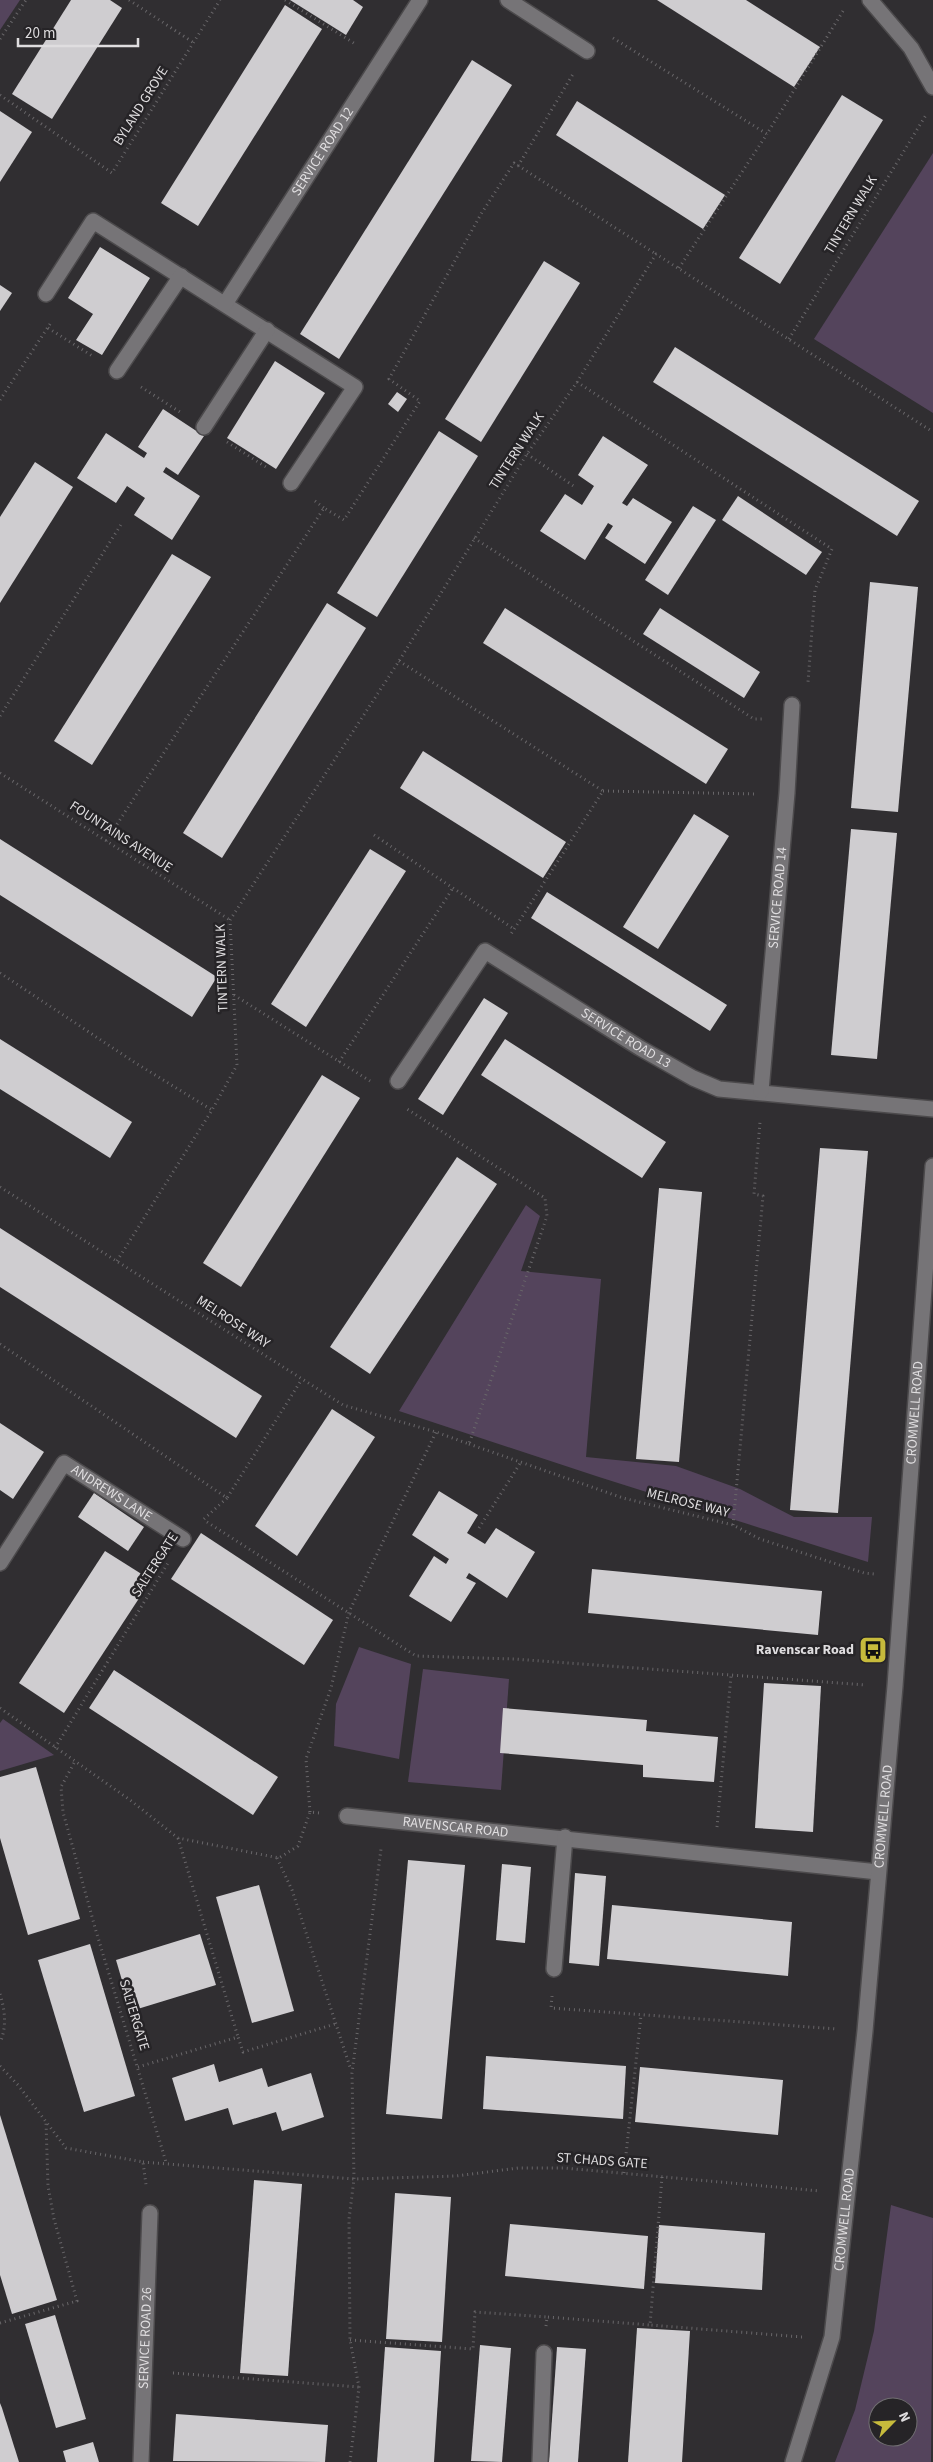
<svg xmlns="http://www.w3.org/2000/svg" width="933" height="2462" font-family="'Source Sans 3',sans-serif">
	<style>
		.green { fill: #54445c; fill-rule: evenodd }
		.building { fill: #cfcdd0 }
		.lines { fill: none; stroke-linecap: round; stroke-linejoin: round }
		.minor-casing { stroke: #4c4a4c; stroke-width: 18 }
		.path { stroke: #69676a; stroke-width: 3; stroke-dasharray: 1 4; stroke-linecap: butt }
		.minor { stroke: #767477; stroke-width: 15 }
		.labels { text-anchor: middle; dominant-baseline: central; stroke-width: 5; stroke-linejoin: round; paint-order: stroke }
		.street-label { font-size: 14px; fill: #dfdddf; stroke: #262427 }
		.poi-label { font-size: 14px; font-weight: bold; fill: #dfdddf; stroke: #262427; text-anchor: end }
	</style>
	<rect width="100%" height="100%" fill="#302e31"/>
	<g class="green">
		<polygon points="0,0 20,0 0,30"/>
		<polygon points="933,153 933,413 814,339"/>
		<polygon points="526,1205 540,1216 521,1271 601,1279 586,1457 676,1466 740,1489 794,1517 872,1517 868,1562 599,1477 399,1411"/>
		<polygon points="359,1647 411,1664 399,1759 334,1746 336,1704"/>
		<polygon points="423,1669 509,1679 501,1790 408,1782"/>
		<polygon points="3,1719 54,1755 0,1771 0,1723"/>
		<path d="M891,2205L933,2218L931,2462H835L855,2410L874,2331ZM878,2407H908V2437H878Z"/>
	</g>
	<g class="building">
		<polygon points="71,0 110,0 122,8 52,119 12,94"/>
		<polygon points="290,0 353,0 363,7 346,35"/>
		<polygon points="657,0 746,0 820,47 794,87"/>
		<polygon points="285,5 322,29 198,226 161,203"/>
		<polygon points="472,60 512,85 339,359 300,334"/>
		<polygon points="842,95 883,120 780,284 739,258"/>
		<polygon points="577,101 725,195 703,229 556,135"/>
		<polygon points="0,111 32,132 0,182"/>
		<polygon points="100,247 150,278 102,355 76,340 93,314 68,298"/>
		<polygon points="544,261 580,283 481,442 445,419"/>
		<polygon points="0,285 12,293 0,311"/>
		<polygon points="675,347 919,501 897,536 653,382"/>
		<polygon points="275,361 325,393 276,469 227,438"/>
		<polygon points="397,392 407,399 398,412 388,404"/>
		<polygon points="163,409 204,436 178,475 166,467 163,472 200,496 172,540 134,515 145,498 127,486 116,503 77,478 106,433 144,458 147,453 138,447"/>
		<polygon points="439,431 478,456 377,617 337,593"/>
		<polygon points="603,436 648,465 622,503 627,506 633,498 672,522 645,564 605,538 613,526 608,523 585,560 540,531 565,494 582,505 594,486 578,475"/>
		<polygon points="35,462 73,487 0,603 0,517"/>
		<polygon points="738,496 822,552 806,575 722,520"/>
		<polygon points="693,506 716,520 668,595 645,580"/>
		<polygon points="172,554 211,577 92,765 54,741"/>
		<polygon points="870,582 918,587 898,812 851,808"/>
		<polygon points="327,603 366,628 222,858 183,833"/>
		<polygon points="505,608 728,749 706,784 483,643"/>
		<polygon points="660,608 760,672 744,698 643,634"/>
		<polygon points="423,751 566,842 543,878 400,788"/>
		<polygon points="694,814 729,836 658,949 623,927"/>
		<polygon points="851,829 897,833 877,1059 831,1055"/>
		<polygon points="0,839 217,977 192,1017 0,895"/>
		<polygon points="370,849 406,871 306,1027 271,1004"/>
		<polygon points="547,892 727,1005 710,1031 531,918"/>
		<polygon points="484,998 508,1013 443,1115 418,1099"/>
		<polygon points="0,1039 132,1122 110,1158 0,1089"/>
		<polygon points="505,1039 666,1142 642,1178 481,1075"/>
		<polygon points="322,1075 360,1098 241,1287 203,1263"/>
		<polygon points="820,1148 868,1151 838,1513 790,1510"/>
		<polygon points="457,1157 497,1184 370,1374 330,1347"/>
		<polygon points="659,1188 702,1192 679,1462 636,1459"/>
		<polygon points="0,1228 262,1396 236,1438 0,1287"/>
		<polygon points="332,1409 375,1437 297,1556 255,1526"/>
		<polygon points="0,1423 44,1452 13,1499 0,1490"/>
		<polygon points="439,1491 478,1515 467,1533 485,1544 496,1528 535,1552 507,1598 469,1573 466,1578 476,1583 451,1622 409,1596 434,1556 446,1564 449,1559 412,1535"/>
		<polygon points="94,1493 144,1527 128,1551 78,1517"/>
		<polygon points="201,1533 333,1620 304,1665 171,1579"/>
		<polygon points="105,1551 151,1580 64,1713 19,1683"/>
		<polygon points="592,1569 822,1591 818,1635 588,1613"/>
		<polygon points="114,1670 278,1777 253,1815 89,1708"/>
		<polygon points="764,1683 821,1686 813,1832 755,1828"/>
		<polygon points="503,1708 647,1720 646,1731 718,1737 714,1782 643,1777 643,1765 500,1753"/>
		<polygon points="36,1767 80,1919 28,1935 0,1838 0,1777"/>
		<polygon points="408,1860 465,1865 442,2119 386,2114"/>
		<polygon points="502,1864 531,1867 525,1943 496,1940"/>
		<polygon points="575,1873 606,1876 599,1966 569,1963"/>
		<polygon points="259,1885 294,2011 252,2023 216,1897"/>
		<polygon points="612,1905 792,1922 788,1976 607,1959"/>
		<polygon points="200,1934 216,1985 131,2011 116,1960"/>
		<polygon points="90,1944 135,2096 84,2112 38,1960"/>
		<polygon points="486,2056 626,2066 623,2119 483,2109"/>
		<polygon points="214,2064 219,2082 262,2068 268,2087 311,2073 324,2117 282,2131 276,2112 233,2125 228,2108 185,2121 172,2078"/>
		<polygon points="640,2067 783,2080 778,2135 635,2122"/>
		<polygon points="0,2115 57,2300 12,2314 0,2275"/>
		<polygon points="254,2180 302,2184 288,2376 240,2373"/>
		<polygon points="395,2193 451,2197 442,2342 386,2339"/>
		<polygon points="510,2224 648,2236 644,2289 505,2276"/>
		<polygon points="659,2225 765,2233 762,2290 655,2283"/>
		<polygon points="55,2315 86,2419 56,2428 25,2324"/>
		<polygon points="637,2328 690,2331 682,2462 628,2462"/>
		<polygon points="480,2345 511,2348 502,2462 471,2461"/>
		<polygon points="385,2347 441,2351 434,2462 377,2462"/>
		<polygon points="557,2347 586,2349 578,2462 549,2462"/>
		<polygon points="0,2403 2,2408 19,2462 0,2462"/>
		<polygon points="176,2414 328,2425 325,2462 173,2461"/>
		<polygon points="93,2442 99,2462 66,2462 63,2451"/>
	</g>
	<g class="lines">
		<defs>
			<g id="minor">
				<polyline points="508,0 587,51"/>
				<polyline points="870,0 911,48 933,87"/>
				<polyline points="46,294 93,221 355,387 291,483"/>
				<path id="s1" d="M225,304L420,0"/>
				<polyline points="117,371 181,276"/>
				<polyline points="204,427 267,330"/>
				<path id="s2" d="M398,1081L485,951L640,1048L693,1078L719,1089L933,1109"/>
				<path id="s3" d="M761,1091L787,793L792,705"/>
				<path id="s4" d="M0,1563L64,1463L183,1539"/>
				<path id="s5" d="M347,1816L878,1872"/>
				<polyline points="554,1969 565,1837"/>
				<path id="s6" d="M141,2462L150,2213"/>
				<polyline points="540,2462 544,2353"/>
				<path id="s7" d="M793,2462L832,2337L865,2031L895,1686L933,1166"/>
			</g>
		</defs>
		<use href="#minor" class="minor-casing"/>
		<g class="path">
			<polyline points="129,0 194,43"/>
			<polyline points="285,0 357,45"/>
			<polyline points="613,38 767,134 843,11"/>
			<polyline points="0,39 26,0"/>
			<polyline points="0,95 112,173 220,0"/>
			<polyline points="518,166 573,74"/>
			<polyline points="679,268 767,134"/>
			<polyline points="48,328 94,357"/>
			<polyline points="789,339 926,115"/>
			<polyline points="577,382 832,549 815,590 808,682"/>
			<polyline points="141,387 180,412"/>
			<polyline points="0,400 52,321"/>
			<polyline points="227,442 266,467"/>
			<polyline points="527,454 575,487"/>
			<polyline points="315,501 324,508"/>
			<polyline points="474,538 754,719 763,719"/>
			<polyline points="399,661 603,791 511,934"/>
			<polyline points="0,716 122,523"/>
			<polyline points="0,773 230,920"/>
			<polyline points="603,791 757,794"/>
			<polyline points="374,835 514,929"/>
			<polyline points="106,841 324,508 344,520 420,401 389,379 481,214 514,163 656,254"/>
			<polyline points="0,973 134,1062 212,1110"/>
			<polyline points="234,995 370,1081"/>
			<polyline points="339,1062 453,888"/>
			<polyline points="0,1187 343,1405 436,1432 469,1444 547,1216 545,1198 407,1109"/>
			<polyline points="117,1261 212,1110 237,1065 230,920 399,661 527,454 577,382 656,254 933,432"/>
			<polyline points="0,1344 227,1498 302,1379"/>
			<polyline points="469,1444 623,1498 733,1525 760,1539 864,1573 874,1574"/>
			<polyline points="204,1519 227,1498"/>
			<polyline points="207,1522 416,1656 514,1659 866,1685"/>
			<polyline points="733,1525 763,1196 754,1194 760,1122"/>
			<polyline points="479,1528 521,1462"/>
			<polyline points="0,1708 130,1800 178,1838 279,1858 298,1846 310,1812 320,1813"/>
			<polyline points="55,1748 168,1563"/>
			<polyline points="74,1763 61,1787 63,1812 96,1931 166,2162"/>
			<polyline points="310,1812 306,1759 331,1688 349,1612 436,1432"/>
			<polyline points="717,1827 731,1676"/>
			<polyline points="178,1838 238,2037"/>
			<polyline points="277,1858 292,1890 351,2070"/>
			<path d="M0,1994C5,2010 7,2027 0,2043"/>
			<polyline points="552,1996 551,2008 837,2029"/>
			<polyline points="0,2066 18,2085 66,2148 143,2162 146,2185"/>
			<polyline points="138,2067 238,2037 243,2052 335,2024"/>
			<polyline points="143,2162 354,2179 456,2176 518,2168 564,2168 820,2191"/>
			<polyline points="624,2173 641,2015"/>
			<polyline points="662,2177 650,2325 802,2337"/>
			<polyline points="0,2323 77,2301 54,2219 48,2186 46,2122"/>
			<polyline points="546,2326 547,2317 650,2325"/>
			<polyline points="350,2340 473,2349 475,2312 547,2317"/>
			<polyline points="173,2373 359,2387"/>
			<polyline points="350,2462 359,2387 350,2340 349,2219 354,2179 352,2073 381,1849"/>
		</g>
		<use href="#minor" class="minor"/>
	</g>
	<defs>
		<symbol id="bus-square" viewBox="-11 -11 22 22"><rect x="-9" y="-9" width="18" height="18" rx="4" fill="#c7bb3c" stroke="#262427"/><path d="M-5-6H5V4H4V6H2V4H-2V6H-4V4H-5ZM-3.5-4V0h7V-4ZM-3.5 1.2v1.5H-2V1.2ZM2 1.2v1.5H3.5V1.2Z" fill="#111"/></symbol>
	</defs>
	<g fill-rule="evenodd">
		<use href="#bus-square" x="857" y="1634" width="32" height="32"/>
	</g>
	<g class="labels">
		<g class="street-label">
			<text transform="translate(141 106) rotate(-58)">BYLAND GROVE</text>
			<text stroke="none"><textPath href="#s1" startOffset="181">SERVICE ROAD 12</textPath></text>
			<text transform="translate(851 215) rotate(-59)">TINTERN WALK</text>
			<text transform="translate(517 451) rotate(-57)">TINTERN WALK</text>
			<text transform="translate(121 837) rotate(33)">FOUNTAINS AVENUE</text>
			<text stroke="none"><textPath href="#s3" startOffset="194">SERVICE ROAD 14</textPath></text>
			<text transform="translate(222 968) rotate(-92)">TINTERN WALK</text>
			<text stroke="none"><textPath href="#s2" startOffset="322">SERVICE ROAD 13</textPath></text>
			<text transform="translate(233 1322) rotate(33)">MELROSE WAY</text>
			<text stroke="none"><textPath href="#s7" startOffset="1059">CROMWELL ROAD</textPath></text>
			<text stroke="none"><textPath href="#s4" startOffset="175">ANDREWS LANE</textPath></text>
			<text transform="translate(688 1503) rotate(14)">MELROSE WAY</text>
			<text transform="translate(155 1565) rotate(-57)">SALTERGATE</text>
			<text stroke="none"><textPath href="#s7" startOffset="654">CROMWELL ROAD</textPath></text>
			<text stroke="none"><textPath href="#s5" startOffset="109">RAVENSCAR ROAD</textPath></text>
			<text transform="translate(134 2015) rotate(73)">SALTERGATE</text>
			<text transform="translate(602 2161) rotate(4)">ST CHADS GATE</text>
			<text stroke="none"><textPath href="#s7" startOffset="249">CROMWELL ROAD</textPath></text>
			<text stroke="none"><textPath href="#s6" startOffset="124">SERVICE ROAD 26</textPath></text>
		</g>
		<g class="poi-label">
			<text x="854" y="1650">Ravenscar Road</text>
		</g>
	</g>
	<g transform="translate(893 2422) rotate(66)"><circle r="24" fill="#262427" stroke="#706e71"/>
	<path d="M0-4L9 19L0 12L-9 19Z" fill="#c7bb3c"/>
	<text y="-8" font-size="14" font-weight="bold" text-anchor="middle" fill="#dfdddf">N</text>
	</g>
	<path d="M18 38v8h120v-8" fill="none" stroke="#dfdddf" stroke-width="2.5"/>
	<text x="25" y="38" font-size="15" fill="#dfdddf" stroke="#262427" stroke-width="4" paint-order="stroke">20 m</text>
</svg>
